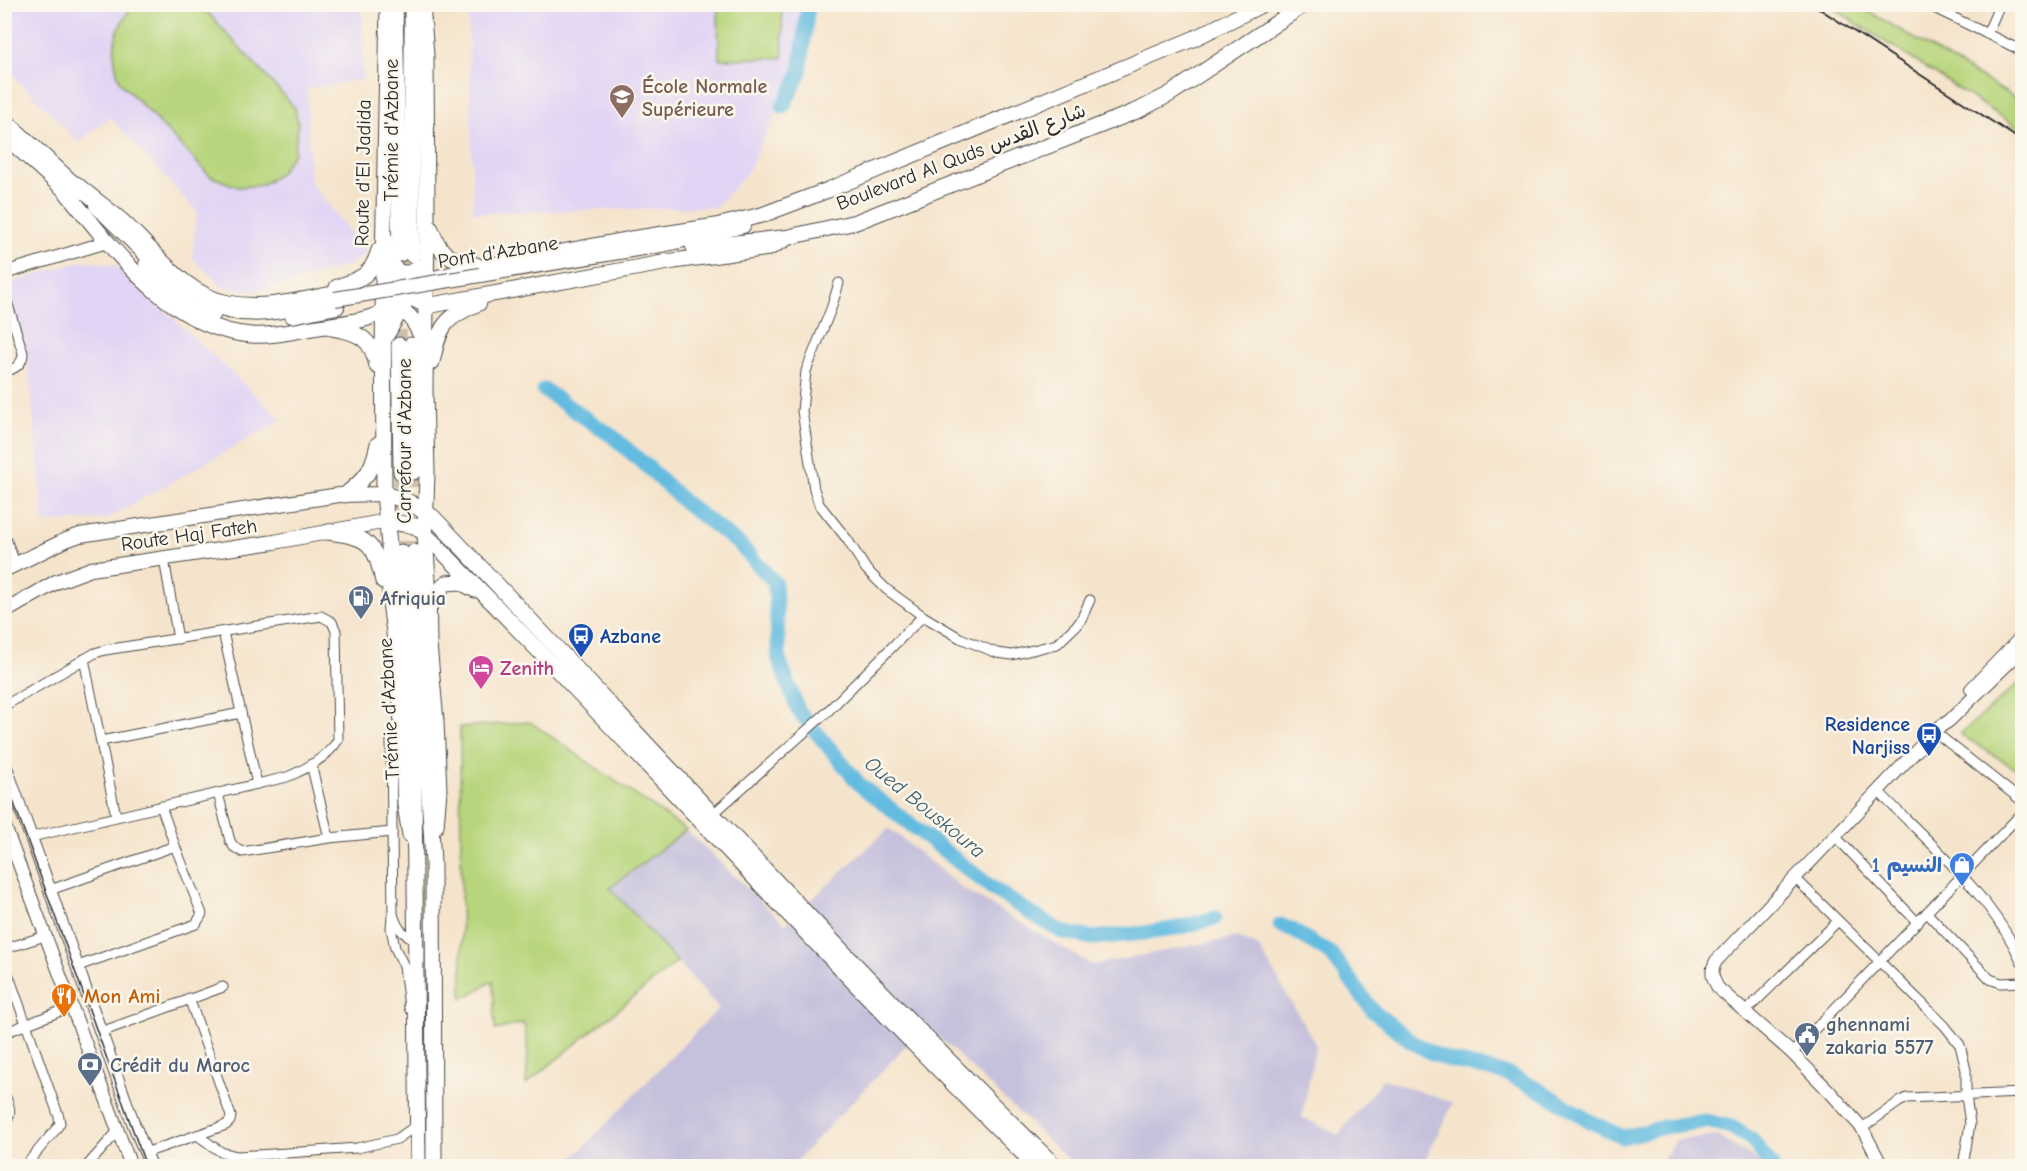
<svg xmlns="http://www.w3.org/2000/svg" width="2027" height="1171" font-family="'Comic Neue','Playpen Sans Arabic',sans-serif">
	<style>
		.built { fill: #e1d4f4 }
		.industrial { fill: #c5c0db }
		.green { fill: #b7d57c; stroke: #718054; stroke-width: 1.5 }
		.lines { fill: none; stroke-linecap: round; stroke-linejoin: round }
		.river { stroke: #63bbe0; stroke-width: 15 }
		.trunk-tunnel { stroke: #cdbfac; stroke-width: 15; stroke-dasharray: 15 8; stroke-linecap: butt }
		.minor-casing { stroke: #494743; stroke-width: 11 }
		.tertiary-casing { stroke: #494743; stroke-width: 14 }
		.secondary-casing { stroke: #494743; stroke-width: 16 }
		.primary-casing { stroke: #494743; stroke-width: 17 }
		.trunk-casing { stroke: #494743; stroke-width: 17 }
		.minor { stroke: #fff; stroke-width: 9 }
		.tertiary { stroke: #fff; stroke-width: 12 }
		.secondary { stroke: #fff; stroke-width: 14 }
		.primary { stroke: #fff; stroke-width: 15 }
		.trunk { stroke: #fff; stroke-width: 15 }
		.tram { stroke: #2b2b2b; stroke-width: 1.5 }
		.rail { stroke: #2b2b2b; stroke-width: 2 }
		.secondary-bridge-casing { stroke: #494743; stroke-width: 16; stroke-linecap: butt }
		.secondary-bridge { stroke: #fff; stroke-width: 14 }
		.labels { text-anchor: middle; dominant-baseline: central; stroke-width: 5; stroke-linejoin: round; paint-order: stroke }
		.education-label { font-size: 20px; font-weight: bold; fill: #785e54; stroke: #fbf7ec; text-anchor: start }
		.street-label { font-size: 20px; fill: #2b2b2b; stroke: #fbf7ec }
		.service-label { font-size: 20px; font-weight: bold; fill: #4e5e75; stroke: #fbf7ec; text-anchor: start }
		.transit-label { font-size: 20px; font-weight: bold; fill: #164399; stroke: #fbf7ec; text-anchor: start }
		.hotel-label { font-size: 20px; font-weight: bold; fill: #b23c85; stroke: #fbf7ec; text-anchor: start }
		.shop-label { font-size: 20px; font-weight: bold; fill: #366cbe; stroke: #fbf7ec; text-anchor: end }
		.food-label { font-size: 20px; font-weight: bold; fill: #c56008; stroke: #fbf7ec; text-anchor: start }
		.water-label { font-size: 21px; font-style: italic; fill: #3f5d6a; stroke: #fbf7ec }
	</style>
	<rect width="100%" height="100%" fill="#fbf7ec"/>
	<filter id="ink" filterUnits="userSpaceOnUse"><feTurbulence type="fractalNoise" baseFrequency=".0167" numOctaves="2"/><feDisplacementMap in="SourceGraphic" scale="12" xChannelSelector="R" yChannelSelector="G"/><feConvolveMatrix kernelMatrix="1 2 1 2 8 2 1 2 1" color-interpolation-filters="sRGB"/></filter>
	<filter id="wash" filterUnits="userSpaceOnUse"><feTurbulence type="fractalNoise" baseFrequency=".008" numOctaves="4" result="noise"/><feDisplacementMap in="SourceGraphic" scale="24" xChannelSelector="R" yChannelSelector="G"/><feGaussianBlur stdDeviation="1.35" result="paint"/><feColorMatrix in="noise" values="0 0 0 0 0 0 0 0 0 0 0 0 0 0 0 0 0 1.4 0 .05"/><feComposite in="paint" operator="in"/></filter>
	<g filter="url(#wash)">
		<rect width="100%" height="100%" fill="#f5e4cc"/>
		<g class="built">
			<polygon points="4,5 362,5 363,79 307,89 310,181 366,253 350,265 288,284 251,291 222,287 192,257 197,212 110,117 79,142 5,67"/>
			<polygon points="468,5 806,5 799,66 747,173 716,207 473,213"/>
			<polygon points="82,261 116,265 282,420 106,519 44,523 28,362 7,284"/>
		</g>
		<g class="industrial">
			<polygon points="889,828 962,888 1092,965 1237,937 1259,947 1316,1045 1302,1117 1338,1135 1383,1079 1453,1103 1422,1166 1075,1166 926,1025 791,1166 565,1166 719,1008 610,888 686,830 785,924"/>
			<polygon points="1718,1136 1766,1166 1659,1166 1676,1140"/>
		</g>
		<g class="green">
			<path d="M139,4L201,5L295,108L298,124L294,153L279,174L262,185L238,187L210,176L120,82C112,59 111,37 125,17C129,11 131,7 139,4Z"/>
			<polygon points="718,5 782,5 783,58 719,59"/>
			<polygon points="1828,5 1858,5 2022,102 2022,130"/>
			<polygon points="2022,681 2022,773 1960,734"/>
			<polygon points="530,722 686,830 610,888 677,962 526,1084 528,1050 524,1023 495,1030 493,981 462,999 460,727"/>
		</g>
		<g class="lines">
			<g class="river">
				<polyline points="783,107 800,73 808,4"/>
				<polyline points="544,390 612,436 651,470 684,502 739,544 775,583 779,660 798,710 860,785 992,888 1033,915 1062,932 1092,938 1145,933 1177,928 1215,918"/>
				<polyline points="1280,925 1294,931 1331,954 1373,1011 1411,1041 1428,1051 1448,1060 1510,1075 1548,1095 1593,1123 1623,1137 1664,1127 1706,1121 1731,1127 1751,1139 1772,1166"/>
			</g>
		</g>
	</g>
	<g filter="url(#ink)">
		<g class="lines">
			<g class="trunk-tunnel">
				<polyline points="399,345 400,254"/>
				<polyline points="401,472 401,552"/>
				<polyline points="413,472 414,552"/>
			</g>
			<defs>
				<g id="minor">
					<polyline points="1926,4 2022,51"/>
					<polyline points="1987,34 2000,4"/>
					<polyline points="839,283 831,309 806,371 802,411 814,489 819,504 847,539 866,569 886,589 923,616 960,638 997,653 1012,655 1057,644 1080,622 1090,600"/>
					<path d="M4,292L23,353C23,365 14,369 4,372"/>
					<polyline points="4,534 16,565"/>
					<polyline points="164,559 178,639"/>
					<polyline points="223,632 257,784"/>
					<polyline points="84,659 116,816"/>
					<path d="M4,706L95,653L105,650L321,616L332,622L336,631L338,740C328,757 304,770 287,777L31,837"/>
					<path d="M402,731L391,740L393,914C397,928 402,934 415,939"/>
					<polyline points="1935,732 2022,801"/>
					<polyline points="101,741 241,713"/>
					<polyline points="311,764 329,838"/>
					<path d="M1878,791C1928,842 1993,896 2022,963"/>
					<polyline points="218,793 230,841 234,847 242,852 329,838 392,832"/>
					<polyline points="712,815 825,714 923,616"/>
					<polyline points="1836,837 1918,923"/>
					<polyline points="1796,879 1945,1026 1960,1045 1966,1070 1966,1096 1970,1124 1963,1166"/>
					<polyline points="50,890 175,846"/>
					<polyline points="1927,913 1990,979 2001,983 2022,982"/>
					<polyline points="392,917 391,928 395,948 404,966 409,1008 416,1015"/>
					<polyline points="4,949 45,936"/>
					<polyline points="4,962 59,1117 60,1123 57,1128 25,1166"/>
					<polyline points="78,966 196,924 202,914 175,846 161,806"/>
					<polyline points="1745,1012 1838,921"/>
					<polyline points="101,1032 223,987"/>
					<polyline points="4,1033 71,1007"/>
					<polyline points="1792,1053 2022,813"/>
					<path d="M4,1093C9,1105 14,1113 4,1124"/>
					<polyline points="1862,1128 1899,1102 1907,1098 2022,1093"/>
					<polyline points="197,1135 221,1152 237,1156 273,1154 357,1148 397,1139 417,1125"/>
					<polyline points="145,1153 226,1125 230,1121 231,1116 189,998"/>
					<polyline points="87,1166 117,1132"/>
				</g>
				<g id="tertiary">
					<polyline points="4,273 107,242"/>
					<polyline points="1971,689 2022,636"/>
					<polyline points="4,762 134,1125 151,1166"/>
					<polyline points="4,824 131,1166"/>
					<path d="M1882,1166L1862,1128L1830,1092L1792,1053L1718,988C1712,977 1710,972 1716,961L1938,728L1949,721L2022,650"/>
				</g>
				<g id="secondary">
					<polyline points="4,119 83,192"/>
					<polyline points="4,136 74,199"/>
					<polyline points="96,206 157,266"/>
					<polyline points="693,247 787,237"/>
					<path d="M146,264C167,284 186,305 214,314"/>
					<polyline points="480,275 667,244 743,226"/>
					<path d="M205,303C236,318 269,315 301,307"/>
					<polyline points="292,316 337,307"/>
					<polyline points="4,570 66,540 80,535 339,495 384,494"/>
					<polyline points="4,612 56,582 91,569 274,542 387,521"/>
				</g>
				<g id="primary">
					<polyline points="388,4 383,268 384,494 389,545 390,602 400,679 405,805 410,835"/>
					<polyline points="422,4 426,55 427,219 425,391 427,473 425,534 428,581 429,644 436,722 439,790 436,826"/>
					<path d="M76,184C91,197 108,209 123,222C154,250 184,295 228,303C268,311 311,297 351,291"/>
					<path d="M67,193C114,250 171,329 251,335C273,337 297,330 319,327C339,323 374,322 388,307"/>
					<path d="M431,229C440,255 450,261 476,265"/>
					<path d="M384,236C391,261 398,303 432,305L674,261L769,248L789,237L856,222L1139,110L1170,94L1305,4"/>
					<path d="M393,267C403,278 413,272 423,265"/>
					<path d="M337,287C360,279 372,276 379,250"/>
					<polyline points="394,301 412,319 424,341"/>
					<path d="M332,328C358,332 372,338 377,366"/>
					<polyline points="382,343 405,302 417,287 427,280 482,267 631,239 716,226 762,215 828,190 1193,39 1263,4"/>
					<path d="M432,362C440,325 444,318 479,303"/>
					<path d="M384,494L407,501L433,517C640,734 840,957 1055,1166"/>
					<path d="M345,495C366,478 372,472 378,444"/>
					<path d="M387,521L415,526L425,534C632,742 826,962 1036,1166"/>
					<path d="M328,532C369,537 374,542 383,581"/>
					<polyline points="430,606 434,596 446,583 460,582 475,590"/>
				</g>
				<g id="trunk">
					<polyline points="395,4 400,254"/>
					<polyline points="412,255 412,4"/>
					<polyline points="399,345 401,472"/>
					<polyline points="411,345 413,472"/>
					<polyline points="401,552 404,618 413,694 418,1166"/>
					<polyline points="414,552 415,622 423,688 433,863 434,1166"/>
				</g>
			</defs>
			<use href="#minor" class="minor-casing"/>
			<use href="#tertiary" class="tertiary-casing"/>
			<use href="#secondary" class="secondary-casing"/>
			<use href="#primary" class="primary-casing"/>
			<use href="#trunk" class="trunk-casing"/>
			<use href="#minor" class="minor"/>
			<use href="#tertiary" class="tertiary"/>
			<use href="#secondary" class="secondary"/>
			<use href="#primary" class="primary"/>
			<use href="#trunk" class="trunk"/>
			<polyline class="tram" points="4,776 146,1166"/>
			<polyline class="rail" points="1812,4 2022,141"/>
			<defs>
				<polyline id="secondary-bridge" points="335,299 480,275"/>
			</defs>
			<use href="#secondary-bridge" class="secondary-bridge-casing"/>
			<use href="#secondary-bridge" class="secondary-bridge"/>
		</g>
	</g>
	<defs>
		<symbol id="university-pin" viewBox="-11 -11 22 30"><path d="M0 17L-7.5 6A9.5 9.5 0 1 1 7.5 6Z" fill="#8d6e63" stroke="#fbf7ec"/><path d="M0-5L7-2L0 1L-7-2ZM-4 1L0 2.5L4 1V4Q0 6-4 4Z" fill="#fff"/></symbol>
		<symbol id="fuel-pin" viewBox="-11 -11 22 30"><path d="M0 17L-7.5 6A9.5 9.5 0 1 1 7.5 6Z" fill="#5c6f8a" stroke="#fbf7ec"/><path d="M-5.5-6h7V0h2V4h1.3V-2.5L3-4.5l.8-.8L6-3V5H2.5V1h-1V6h-7ZM-4.2-4.7v3.2H.2V-4.7Z" fill="#fff"/></symbol>
		<symbol id="bus-pin" viewBox="-11 -11 22 30"><path d="M0 17L-7.5 6A9.5 9.5 0 1 1 7.5 6Z" fill="#1a4fb4" stroke="#fbf7ec"/><path d="M-5-6H5V4H4V6H2V4H-2V6H-4V4H-5ZM-3.5-4V0h7V-4ZM-3.5 1.2v1.5H-2V1.2ZM2 1.2v1.5H3.5V1.2Z" fill="#fff"/></symbol>
		<symbol id="hotel-pin" viewBox="-11 -11 22 30"><path d="M0 17L-7.5 6A9.5 9.5 0 1 1 7.5 6Z" fill="#d1479c" stroke="#fbf7ec"/><path d="M-6-4.5h1.5V1H6V5H4.5V3h-9V5H-6ZM-4 0a1.8 1.8 0 1 1 3.6 0ZM.5 0V-2.5h3Q6-2.5 6 0Z" fill="#fff"/></symbol>
		<symbol id="shop-pin" viewBox="-11 -11 22 30"><path d="M0 17L-7.5 6A9.5 9.5 0 1 1 7.5 6Z" fill="#3f7fe0" stroke="#fbf7ec"/><path d="M-5-2.5h2.3a2.7 3.5 0 0 1 5.4 0H5L5.5 6h-11ZM-1.5-2.5h3a1.5 2.3 0 0 0-3 0Z" fill="#fff"/></symbol>
		<symbol id="restaurant-pin" viewBox="-11 -11 22 30"><path d="M0 17L-7.5 6A9.5 9.5 0 1 1 7.5 6Z" fill="#e8710a" stroke="#fbf7ec"/><path d="M-5-6h1v4h1v-4h1v4h1v-4h1v5L-1.5 .5V6h-2V.5L-5-1ZM5-6V6H3V1.5H1.5Q1.5-4 5-6Z" fill="#fff"/></symbol>
		<symbol id="civic-pin" viewBox="-11 -11 22 30"><path d="M0 17L-7.5 6A9.5 9.5 0 1 1 7.5 6Z" fill="#5c6f8a" stroke="#fbf7ec"/><path d="M-.6-6.5H3V-4.5H.6V-3L4-1V1h2V6H-6V1h2V-1L-.6-3ZM-1.2 2.5V6h2.4V2.5Z" fill="#fff"/></symbol>
		<symbol id="bank-pin" viewBox="-11 -11 22 30"><path d="M0 17L-7.5 6A9.5 9.5 0 1 1 7.5 6Z" fill="#5c6f8a" stroke="#fbf7ec"/><path d="M-6-4H6V4H-6ZM0-2.3a2.3 2.3 0 1 0 0 4.6a2.3 2.3 0 1 0 0-4.6Z" fill="#fff"/></symbol>
	</defs>
	<g fill-rule="evenodd">
		<use href="#university-pin" x="607" y="82" width="30" height="40"/>
		<use href="#fuel-pin" x="346" y="583" width="30" height="40"/>
		<use href="#bus-pin" x="566" y="621" width="30" height="40"/>
		<use href="#hotel-pin" x="466" y="653" width="30" height="40"/>
		<use href="#bus-pin" x="1914" y="720" width="30" height="40"/>
		<use href="#shop-pin" x="1947" y="850" width="30" height="40"/>
		<use href="#restaurant-pin" x="49" y="981" width="30" height="40"/>
		<use href="#civic-pin" x="1792" y="1020" width="30" height="40"/>
		<use href="#bank-pin" x="75" y="1050" width="30" height="40"/>
	</g>
	<g class="labels">
		<g class="education-label">
			<text x="642" y="86">École Normale<tspan x="642" dy="23">Supérieure</tspan></text>
		</g>
		<g class="street-label">
			<text transform="translate(391 130) rotate(-90)">Trémie d'Azbane</text>
			<text transform="translate(961 157) rotate(-21)">Boulevard Al Quds شارع القدس</text>
			<text transform="translate(363 173) rotate(-89)">Route d'El Jadida</text>
			<text transform="translate(498 252) rotate(-9)">Pont d'Azbane</text>
			<text transform="translate(404 441) rotate(-90)">Carrefour d'Azbane</text>
			<text transform="translate(189 535) rotate(-8)">Route Haj Fateh</text>
			<text transform="translate(389 709) rotate(-93)">Trémie d'Azbane</text>
		</g>
		<g class="service-label">
			<text x="380" y="598">Afriquia</text>
			<text x="1826" y="1024">ghennami<tspan x="1826" dy="23">zakaria 5577</tspan></text>
			<text x="110" y="1065">Crédit du Maroc</text>
		</g>
		<g class="transit-label">
			<text x="600" y="636">Azbane</text>
			<text x="1910" y="724" text-anchor="end">Residence<tspan x="1910" dy="23">Narjiss</tspan></text>
		</g>
		<g class="hotel-label">
			<text x="500" y="668">Zenith</text>
		</g>
		<g class="shop-label">
			<text x="1942" y="865">النسيم 1</text>
		</g>
		<g class="food-label">
			<text x="84" y="996">Mon Ami</text>
		</g>
		<g class="water-label">
			<text transform="translate(925 807) rotate(39)">Oued Bouskoura</text>
		</g>
	</g>
	<rect width="2027" height="1171" fill="none" stroke="#fbf7ec" stroke-width="24"/>
</svg>
